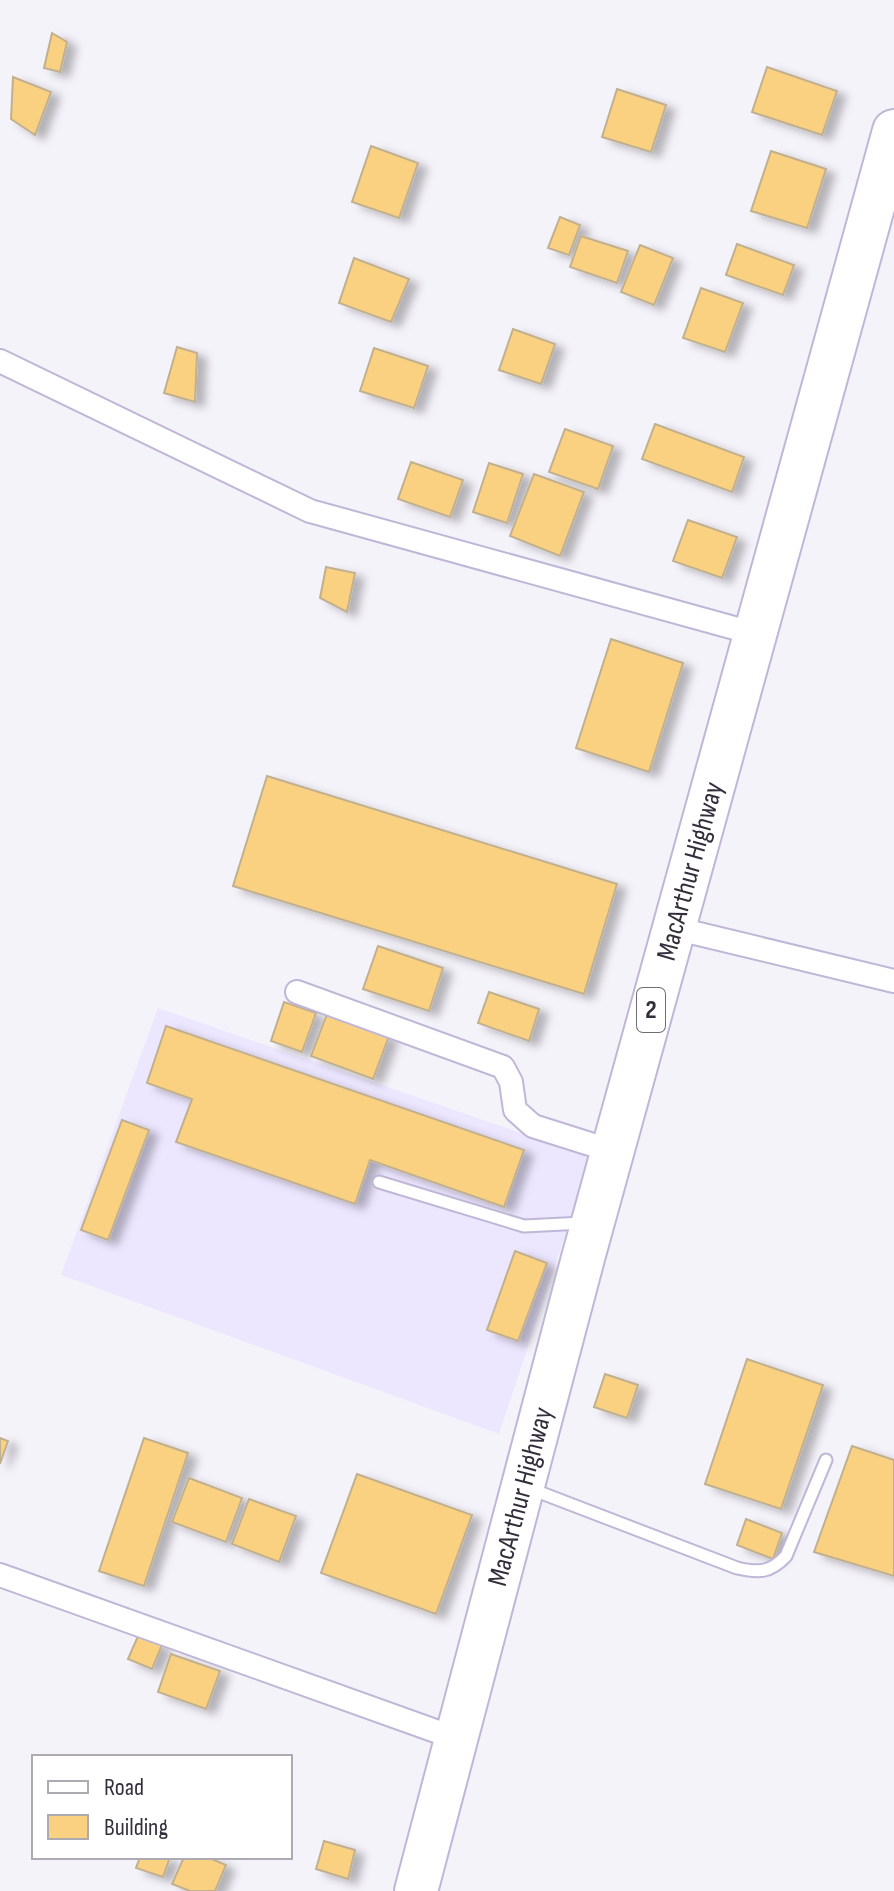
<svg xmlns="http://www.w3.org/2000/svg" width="894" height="1891" font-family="'Sofia Sans Condensed',sans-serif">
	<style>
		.built { fill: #ece6ff }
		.building { fill: #fad181; stroke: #c1b090; stroke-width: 2; filter: url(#shadow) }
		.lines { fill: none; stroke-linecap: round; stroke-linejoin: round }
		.lane-casing { stroke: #c0b6d7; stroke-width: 15 }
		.street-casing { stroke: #c0b6d7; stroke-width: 26 }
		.highway-casing { stroke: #c0b6d7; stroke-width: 46 }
		.lane { stroke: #fff; stroke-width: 11 }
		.street { stroke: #fff; stroke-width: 22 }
		.highway { stroke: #fff; stroke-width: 42 }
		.labels { text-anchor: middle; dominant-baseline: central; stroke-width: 6; stroke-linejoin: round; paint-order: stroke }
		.shield { fill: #fff; stroke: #706d76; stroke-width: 2 }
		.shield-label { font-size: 26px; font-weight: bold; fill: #322e3b }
		.street-label { font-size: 28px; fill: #322e3b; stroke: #fff }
	</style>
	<defs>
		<filter id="shadow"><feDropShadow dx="9" dy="5" stdDeviation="4" flood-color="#0004"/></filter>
	</defs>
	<rect width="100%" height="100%" fill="#f5f3fa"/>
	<polygon class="built" points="158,1008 591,1157 499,1434 61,1275"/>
	<g class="building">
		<polygon points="52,33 67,42 60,72 44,68"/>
		<polygon points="767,67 837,91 822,135 752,112"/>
		<polygon points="13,77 51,92 35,135 11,119"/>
		<polygon points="617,89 666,105 651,152 602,137"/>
		<polygon points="371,146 418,163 399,218 352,202"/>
		<polygon points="771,151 826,169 807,228 751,211"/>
		<polygon points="560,217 580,225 569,255 548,248"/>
		<polygon points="581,236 628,251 617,283 570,267"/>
		<polygon points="737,244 794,265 783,295 726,275"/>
		<polygon points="640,245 673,258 654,305 621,292"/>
		<polygon points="354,258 409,279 391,322 339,303"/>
		<polygon points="701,288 743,303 725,352 683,338"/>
		<polygon points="513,329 555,344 541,384 499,370"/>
		<polygon points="177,347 197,353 195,402 164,393"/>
		<polygon points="374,348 428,366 414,408 360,391"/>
		<polygon points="655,424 744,457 732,492 642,459"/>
		<polygon points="565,429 613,446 598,489 549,472"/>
		<polygon points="411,462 463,480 450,517 398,499"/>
		<polygon points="489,463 523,474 507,523 473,512"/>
		<polygon points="534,474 584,492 560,556 510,536"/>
		<polygon points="688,520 737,537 722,578 673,561"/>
		<polygon points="326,567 355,573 347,612 320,598"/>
		<polygon points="611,639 683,663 649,772 576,748"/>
		<polygon points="267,776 617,884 584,994 233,886"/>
		<polygon points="378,946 443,968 429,1011 363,989"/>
		<polygon points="489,992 539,1009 529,1041 478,1023"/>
		<polygon points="284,1002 316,1013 302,1052 271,1041"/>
		<polygon points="327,1014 389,1036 373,1079 311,1056"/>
		<polygon points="166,1026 524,1150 504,1207 370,1160 355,1204 176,1142 192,1099 147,1083"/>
		<polygon points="122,1120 149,1130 108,1240 81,1230"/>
		<polygon points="515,1251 547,1263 518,1341 487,1330"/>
		<polygon points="747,1359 823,1385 781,1509 705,1484"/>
		<polygon points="605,1374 638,1385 627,1418 594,1407"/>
		<polygon points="0,1438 8,1441 0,1464"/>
		<polygon points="144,1438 188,1453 144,1586 99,1571"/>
		<polygon points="852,1446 894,1460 894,1576 814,1552"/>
		<polygon points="357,1474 472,1515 436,1614 321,1573"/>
		<polygon points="189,1478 242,1498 226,1542 172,1522"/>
		<polygon points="249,1499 296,1516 279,1562 232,1544"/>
		<polygon points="746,1519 782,1533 773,1559 737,1545"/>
		<polygon points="138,1636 162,1645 152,1669 128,1659"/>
		<polygon points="171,1654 220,1671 206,1709 158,1692"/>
		<polygon points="324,1841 355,1850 348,1879 316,1869"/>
		<polygon points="140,1857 170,1857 163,1877 136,1868"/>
		<polygon points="184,1857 207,1857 226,1865 215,1891 190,1891 172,1884"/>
	</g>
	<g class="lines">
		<defs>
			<g id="lane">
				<polyline points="379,1182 524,1226 583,1223"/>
				<path d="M531,1489L737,1568C759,1573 770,1573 786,1556L826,1460"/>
			</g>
			<g id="street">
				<polyline points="0,361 310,511 756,634"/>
				<polyline points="674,928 894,981"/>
				<polyline points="297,992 503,1067 511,1082 515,1110 533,1126 612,1151"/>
				<polyline points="0,1575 455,1738"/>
			</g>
			<g id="highway">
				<path id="s1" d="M416,1891L583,1258L894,131"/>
			</g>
		</defs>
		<use href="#lane" class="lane-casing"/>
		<use href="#street" class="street-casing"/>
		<use href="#highway" class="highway-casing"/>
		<use href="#lane" class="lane"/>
		<use href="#street" class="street"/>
		<use href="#highway" class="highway"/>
	</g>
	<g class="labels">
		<rect class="shield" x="637" y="988" width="28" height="44" rx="6"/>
		<g class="shield-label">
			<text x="651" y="1010">2</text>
		</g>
		<g class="street-label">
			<text stroke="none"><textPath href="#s1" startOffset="1056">MacArthur Highway</textPath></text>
			<text stroke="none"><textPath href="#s1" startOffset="408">MacArthur Highway</textPath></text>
		</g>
	</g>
	<rect x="32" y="1755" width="260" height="104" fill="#ffffff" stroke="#adabb1" stroke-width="2"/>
	<rect x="48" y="1781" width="40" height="12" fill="#ffffff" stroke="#adabb1" stroke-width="2"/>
	<text x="104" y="1795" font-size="24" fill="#322e3b">Road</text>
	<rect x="48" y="1815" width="40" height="24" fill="#fad181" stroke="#adabb1" stroke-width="2"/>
	<text x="104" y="1835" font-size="24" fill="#322e3b">Building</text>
</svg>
